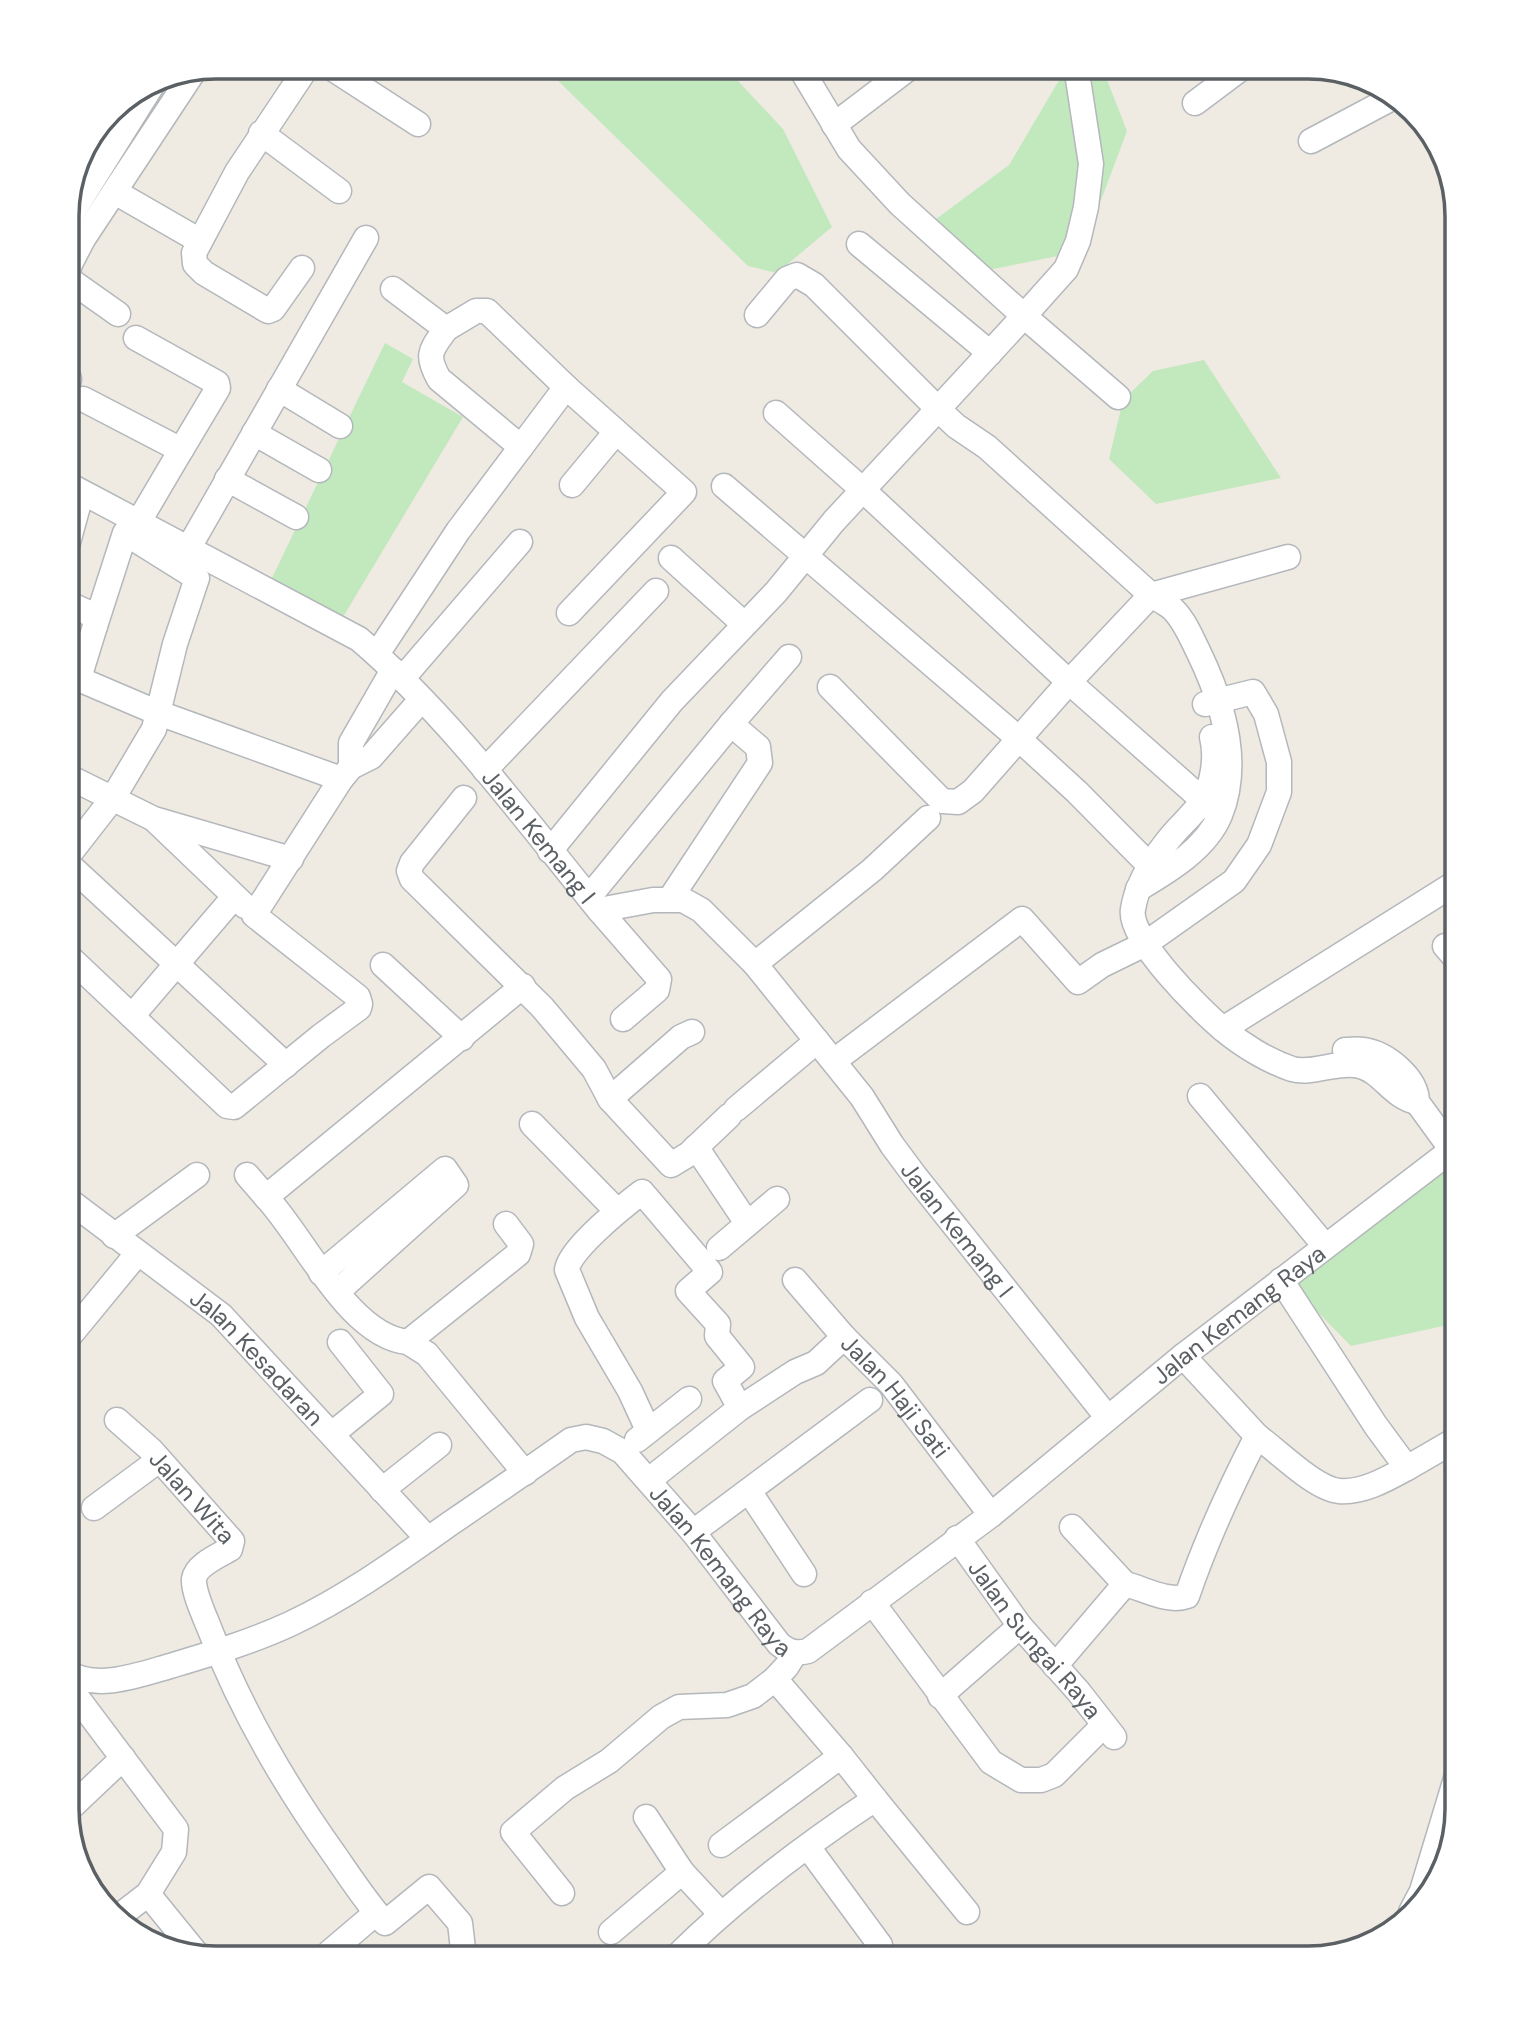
<svg xmlns="http://www.w3.org/2000/svg" width="1524" height="2025" font-family="'DM Sans',sans-serif">
	<style>
		.green { fill: #c2e8be }
		.lines { fill: none; stroke-linecap: round; stroke-linejoin: round }
		.minor-casing { stroke: #b4b7bb; stroke-width: 27 }
		.minor { stroke: #fff; stroke-width: 24 }
		.labels { text-anchor: middle; dominant-baseline: central; stroke-width: 5; stroke-linejoin: round; paint-order: stroke }
		.street-label { font-size: 24px; fill: #5b6065; stroke: #fff }
		.rim { fill: none; stroke: #5b6065; stroke-width: 3.5 }
	</style>
	<rect width="100%" height="100%" fill="#efebe3"/>
	<g class="green">
		<polygon points="549,67 725,67 783,129 832,227 777,273 748,266 547,70"/>
		<polygon points="1063,67 1102,67 1127,131 1082,251 974,273 932,222 1009,165 1065,70"/>
		<polygon points="385,343 413,359 402,382 463,417 343,617 271,580"/>
		<polygon points="1204,360 1281,478 1156,504 1109,459 1123,400 1153,371"/>
		<polygon points="1457,1155 1457,1323 1351,1346 1291,1285"/>
	</g>
	<g class="lines">
		<defs>
			<g id="minor">
				<polyline points="330,67 418,124"/>
				<polyline points="1078,79 1091,164 1086,207 1078,241 1066,269 1024,316 1118,397"/>
				<polyline points="1195,103 1243,67"/>
				<polyline points="834,125 905,71"/>
				<polyline points="261,133 339,191"/>
				<polyline points="1311,141 1394,97"/>
				<polyline points="115,192 200,241"/>
				<polyline points="67,221 156,79"/>
				<polyline points="859,244 990,353"/>
				<polyline points="302,268 273,309 268,311 204,273 195,264 194,253 237,172 307,67"/>
				<polyline points="393,289 446,329 476,311 487,311 566,387 684,492 569,613"/>
				<polyline points="118,314 67,278 70,264 83,239 194,71"/>
				<polyline points="757,315 787,279 797,275 814,285 938,409 1024,316 900,204 849,149 804,74 803,67"/>
				<polyline points="136,338 217,383 218,388 181,450"/>
				<polyline points="67,389 69,379 67,374"/>
				<polyline points="279,389 340,426"/>
				<polyline points="83,399 181,450 138,523"/>
				<polyline points="776,413 864,491 1069,682 1214,810"/>
				<polyline points="254,433 319,470"/>
				<polyline points="521,447 566,387"/>
				<polyline points="227,479 296,517"/>
				<path id="s1" d="M67,484L359,639C449,716 524,818 599,910L653,900H683L701,910L755,964L862,1097L892,1145L915,1176L1108,1418"/>
				<polyline points="572,485 616,432"/>
				<polyline points="724,486 1019,739 1077,792 1159,875"/>
				<polyline points="67,546 78,506"/>
				<polyline points="188,549 366,238"/>
				<polyline points="671,558 744,624"/>
				<polyline points="67,603 87,612 95,619 95,626 79,678"/>
				<path d="M377,654L458,531L521,447L439,379C425,354 431,350 446,329"/>
				<polyline points="67,674 156,712 341,779"/>
				<polyline points="402,679 520,542"/>
				<polyline points="830,687 942,801 958,802 973,791 1069,682 1151,595 1288,557"/>
				<path d="M1212,737C1217,757 1213,786 1201,803C1191,817 1176,829 1166,843C1151,862 1137,884 1133,909C1127,938 1200,1010 1223,1029C1242,1045 1268,1061 1292,1069C1313,1075 1338,1060 1360,1066C1383,1072 1393,1098 1417,1102"/>
				<polyline points="351,767 351,743 393,670"/>
				<polyline points="485,770 656,591"/>
				<polyline points="67,776 154,819 291,859"/>
				<polyline points="464,798 412,863 409,871 412,879 542,1007 594,1069 610,1099 671,1165 689,1154 729,1116"/>
				<polyline points="157,822 245,906"/>
				<path d="M550,851L672,701L776,592L834,521L938,409L956,426L987,447L1151,595C1157,599 1164,602 1169,606C1182,615 1191,637 1198,651C1222,700 1242,761 1220,815C1206,849 1168,871 1138,889"/>
				<polyline points="67,857 113,798 154,729 175,644 197,578 125,533 95,626"/>
				<polyline points="67,863 286,1065"/>
				<polyline points="589,897 731,724 789,657"/>
				<polyline points="670,899 760,763 758,747 731,724"/>
				<polyline points="599,910 659,979 657,990 623,1019"/>
				<polyline points="1445,946 1457,960"/>
				<polyline points="67,955 227,1106 234,1107 321,1036 359,1008 360,1004 358,997 254,915 341,779 351,767 371,757 421,700"/>
				<polyline points="755,964 872,870 928,818"/>
				<polyline points="383,965 462,1038"/>
				<polyline points="132,1016 234,897"/>
				<polyline points="1223,1029 1457,882"/>
				<path d="M1345,1050C1351,1050 1357,1049 1363,1050C1386,1053 1417,1078 1417,1102L1452,1150"/>
				<polyline points="834,1061 1022,919 1078,982 1102,965 1145,944 1234,881 1259,845 1279,792 1279,762 1266,714 1253,692 1205,704"/>
				<polyline points="1200,1096 1325,1246"/>
				<polyline points="610,1099 681,1037 692,1032"/>
				<polyline points="736,1109 817,1041"/>
				<polyline points="532,1124 617,1211"/>
				<polyline points="696,1147 747,1223"/>
				<polyline points="247,1175 266,1197"/>
				<path id="s2" d="M67,1199L221,1315L428,1539"/>
				<path d="M506,1224L521,1244L518,1254L408,1342C349,1337 304,1237 266,1197L523,986"/>
				<polyline points="114,1236 197,1175"/>
				<polyline points="719,1248 777,1199"/>
				<polyline points="321,1273 445,1169 456,1185 337,1292"/>
				<path id="s3" d="M795,1280L844,1337L891,1384L991,1515"/>
				<polyline points="1281,1280 1376,1426 1407,1468 1457,1439"/>
				<polyline points="67,1339 137,1254"/>
				<polyline points="408,1342 427,1354 525,1473"/>
				<path id="s4" d="M117,1420L151,1450L232,1541L230,1549C220,1555 196,1565 194,1579C193,1592 205,1617 210,1630C241,1710 284,1784 334,1854C350,1877 366,1902 385,1923L429,1887L460,1923L464,1958"/>
				<path d="M648,1430L630,1391L587,1318L567,1270C568,1250 625,1205 642,1192L710,1272L688,1291L718,1324L717,1336L742,1367L725,1381L740,1408"/>
				<polyline points="332,1434 381,1394 340,1342"/>
				<path d="M1257,1436C1278,1451 1315,1489 1339,1491C1363,1493 1387,1479 1407,1468"/>
				<polyline points="637,1440 689,1399"/>
				<polyline points="649,1480 740,1408 795,1372 816,1363 844,1337"/>
				<polyline points="382,1490 439,1445"/>
				<polyline points="749,1491 804,1574"/>
				<polyline points="94,1508 159,1460"/>
				<polyline points="693,1532 870,1400"/>
				<path id="s5" d="M957,1538L1020,1626L1078,1691L1114,1737"/>
				<path d="M1125,1584C1145,1589 1168,1603 1187,1596C1207,1538 1229,1490 1257,1436L1183,1356"/>
				<polyline points="872,1602 991,1762 1021,1780 1041,1780 1054,1775 1104,1725"/>
				<polyline points="1055,1666 1125,1584 1072,1527"/>
				<path id="s6" d="M67,1672C96,1691 139,1675 170,1666C210,1654 251,1642 290,1624C347,1597 397,1561 448,1525C489,1497 530,1469 571,1440L586,1437L603,1441L623,1452L693,1532L779,1644C789,1652 796,1654 808,1651L991,1515L1183,1356L1457,1146"/>
				<polyline points="67,1684 176,1829 174,1852 148,1894 118,1917"/>
				<polyline points="940,1696 1020,1626"/>
				<polyline points="875,1799 967,1912"/>
				<polyline points="67,1811 123,1758"/>
				<polyline points="646,1817 682,1872 721,1914"/>
				<polyline points="721,1845 841,1756"/>
				<polyline points="808,1847 880,1945"/>
				<polyline points="562,1893 513,1832 565,1788 609,1761 661,1717 679,1707 727,1705 753,1696 775,1679"/>
				<polyline points="148,1894 196,1953"/>
				<polyline points="1411,1912 1422,1891 1457,1775"/>
				<polyline points="611,1932 682,1872"/>
				<polyline points="335,1958 330,1952 376,1913"/>
				<path d="M675,1958C735,1898 804,1846 875,1799L841,1756L775,1679L787,1666L795,1653"/>
			</g>
		</defs>
		<use href="#minor" class="minor-casing"/>
		<use href="#minor" class="minor"/>
	</g>
	<g class="labels">
		<g class="street-label">
			<text stroke="none"><textPath href="#s1" startOffset="598">Jalan Kemang I</textPath></text>
			<text stroke="none"><textPath href="#s1" startOffset="1209">Jalan Kemang I</textPath></text>
			<text stroke="none"><textPath href="#s6" startOffset="1451">Jalan Kemang Raya</textPath></text>
			<text stroke="none"><textPath href="#s2" startOffset="248">Jalan Kesadaran</textPath></text>
			<text stroke="none"><textPath href="#s3" startOffset="154">Jalan Haji Sati</textPath></text>
			<text stroke="none"><textPath href="#s4" startOffset="108">Jalan Wita</textPath></text>
			<text stroke="none"><textPath href="#s6" startOffset="779">Jalan Kemang Raya</textPath></text>
			<text stroke="none"><textPath href="#s5" startOffset="128">Jalan Sungai Raya</textPath></text>
		</g>
	</g>
	<path d="M0 0H1524V2025H0ZM216 79H1308A137 137 0 0 1 1445 216V1809A137 137 0 0 1 1308 1946H216A137 137 0 0 1 79 1809V216A137 137 0 0 1 216 79Z" fill="#fff" fill-rule="evenodd"/>
	<path class="rim" d="M216 79H1308A137 137 0 0 1 1445 216V1809A137 137 0 0 1 1308 1946H216A137 137 0 0 1 79 1809V216A137 137 0 0 1 216 79Z"/>
</svg>
